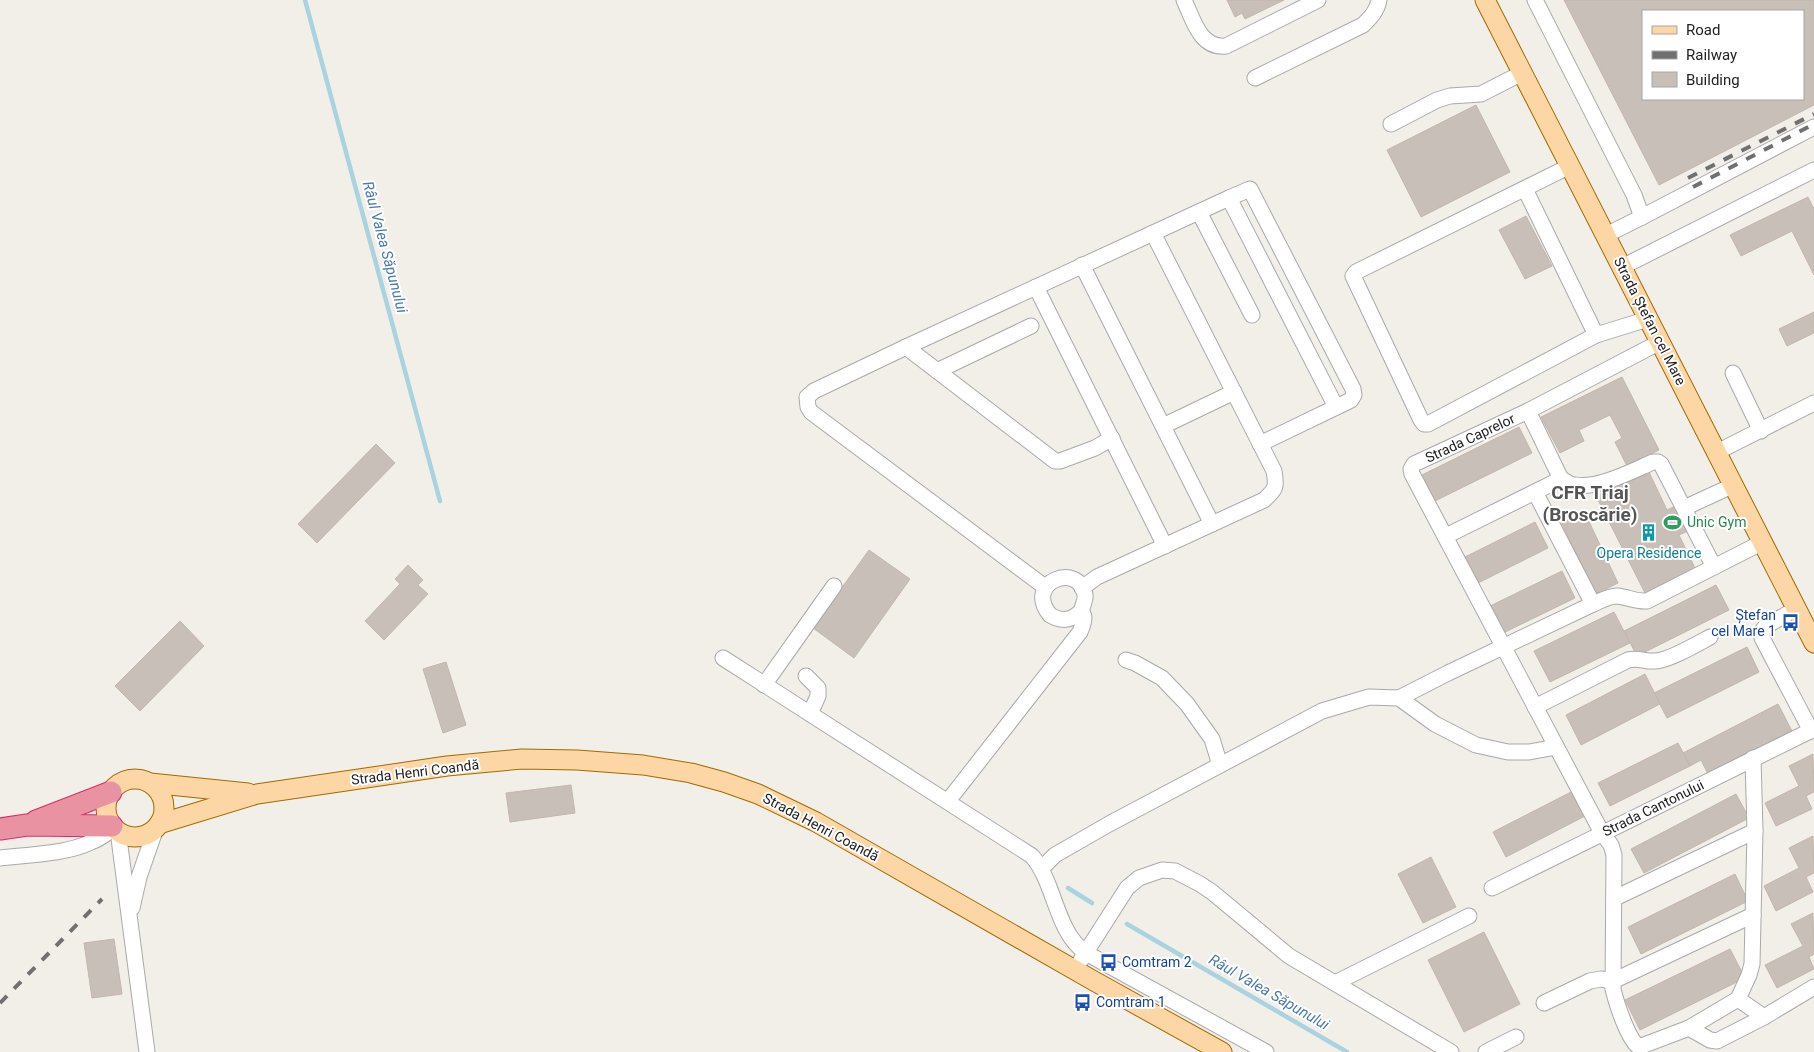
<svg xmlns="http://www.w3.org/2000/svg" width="1814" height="1052" font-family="Roboto,sans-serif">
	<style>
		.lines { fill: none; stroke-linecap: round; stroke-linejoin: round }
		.stream { stroke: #aad3df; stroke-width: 4.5 }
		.building { fill: #c7bfb8; stroke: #c4b6ab; fill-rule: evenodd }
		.minor-casing { stroke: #a9a9a9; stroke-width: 17 }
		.major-casing { stroke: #a06b00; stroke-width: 21 }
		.highway-casing { stroke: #dc2a67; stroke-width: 23 }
		.minor { stroke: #fff; stroke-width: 15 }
		.major { stroke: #fcd6a4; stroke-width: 19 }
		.highway { stroke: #e892a2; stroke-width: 21 }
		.rail { stroke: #707070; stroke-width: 4; stroke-dasharray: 10 10; stroke-linecap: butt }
		.labels { text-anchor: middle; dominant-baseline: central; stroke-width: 4; stroke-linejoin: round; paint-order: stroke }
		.street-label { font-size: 14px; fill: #222; stroke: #fff }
		.leisure-label { font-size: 14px; fill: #27864d; stroke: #fff; text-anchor: start }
		.culture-label { font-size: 14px; fill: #0d838f; stroke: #fff }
		.transit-label { font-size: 14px; fill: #164399; stroke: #fff; text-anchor: start }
		.water-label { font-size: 15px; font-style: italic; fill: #4a7aab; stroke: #fff }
		.district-label { font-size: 19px; font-weight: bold; fill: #555; stroke: #fff }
	</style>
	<rect width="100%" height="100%" fill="#f2efe9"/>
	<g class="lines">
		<g class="stream">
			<polyline points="305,0 440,501"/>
			<polyline points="1068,888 1092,903"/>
			<polyline points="1127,924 1347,1052"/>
		</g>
	</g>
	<g class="building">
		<polygon points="1227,0 1284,0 1245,19 1242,13 1235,17"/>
		<path d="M1564,0H1814V105L1659,185ZM1643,11H1803V99H1643Z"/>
		<polygon points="1476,105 1510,172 1421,217 1387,150"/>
		<polygon points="1808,197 1814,209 1814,275 1792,231 1741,256 1730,235"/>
		<polygon points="1526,216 1552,266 1525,279 1499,230"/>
		<polygon points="1814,312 1814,333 1787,346 1779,329"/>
		<polygon points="1622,377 1659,450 1627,466 1615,442 1622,438 1610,415 1579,430 1584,441 1560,453 1541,417"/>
		<polygon points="1519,427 1532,453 1435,501 1422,475"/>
		<polygon points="376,444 395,463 317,543 298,524"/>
		<polygon points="1648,470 1667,510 1675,506 1688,531 1679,535 1696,570 1646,595 1596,496"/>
		<polygon points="1584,511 1618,583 1596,594 1561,522"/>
		<polygon points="1535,522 1548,548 1478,583 1465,557"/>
		<polygon points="869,550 910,579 854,658 813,628"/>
		<polygon points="408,565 423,580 418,585 428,594 384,640 365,621 400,584 395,579"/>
		<polygon points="1562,571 1575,598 1501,634 1488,607"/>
		<polygon points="1716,585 1729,610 1637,656 1624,631"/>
		<polygon points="1614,612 1630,643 1550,682 1534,651"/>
		<polygon points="180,621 204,646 140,711 115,686"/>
		<polygon points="1747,647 1759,672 1667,718 1654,693"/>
		<polygon points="446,662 466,725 443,733 423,669"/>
		<polygon points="1645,674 1660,704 1581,745 1566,715"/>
		<polygon points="1778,704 1792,731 1708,774 1701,760 1690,766 1683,753"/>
		<polygon points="1678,743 1690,766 1610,806 1598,783"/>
		<polygon points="1813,754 1814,792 1806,796 1812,809 1776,826 1765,803 1799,786 1789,766"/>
		<polygon points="571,785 575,813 510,822 506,793"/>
		<polygon points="1573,791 1585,816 1506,857 1493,832"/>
		<polygon points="1736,794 1749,818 1644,873 1631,849"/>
		<polygon points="1813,836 1814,873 1806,877 1813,892 1776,911 1764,886 1799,868 1789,848"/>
		<polygon points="1431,857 1456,907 1423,923 1398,874"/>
		<polygon points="1735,874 1748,901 1641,954 1628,927"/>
		<polygon points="1813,913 1814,954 1809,957 1814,969 1777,988 1765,965 1803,946 1791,924"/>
		<polygon points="1484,932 1520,1004 1464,1032 1428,960"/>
		<polygon points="114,939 122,994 92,998 84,943"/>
		<polygon points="1730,949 1745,978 1640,1030 1625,1000"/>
	</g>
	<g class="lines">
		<defs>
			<g id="minor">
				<path d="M1184,0C1193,19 1200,49 1226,46L1318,0"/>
				<polyline points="1535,0 1634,195 1642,217 1606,235"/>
				<path d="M1255,78L1363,25C1371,17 1377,11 1379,0"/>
				<polyline points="1391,124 1437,100 1450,96 1481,94 1522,73"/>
				<polyline points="1570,166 1356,272 1353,276 1421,420 1424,424 1428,424 1596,335 1648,319"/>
				<polyline points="1525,189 1596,335"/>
				<polyline points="1229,198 1336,407"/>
				<polyline points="1199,212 1252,315"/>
				<polyline points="1642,217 1814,127"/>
				<polyline points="1082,265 1212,524"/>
				<polyline points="1622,267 1814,170"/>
				<polyline points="1036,287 1165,546"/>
				<path d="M1660,342L1528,411L1414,464L1411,469L1412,474L1602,833L1611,845L1614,855L1613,989C1616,1002 1628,1040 1639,1047L1689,1028L1738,999L1749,975L1752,964L1755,831L1753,758"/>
				<polyline points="906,347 1055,461 1060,461 1095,448 1112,438"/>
				<polyline points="937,371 1031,326"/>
				<polyline points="1733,373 1761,431"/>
				<polyline points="1528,411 1561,479"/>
				<polyline points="1163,426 1234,392"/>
				<polyline points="1717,452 1814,403"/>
				<polyline points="1535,492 1593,604"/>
				<polyline points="1684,508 1734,485"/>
				<path d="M1446,536L1561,479C1566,481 1570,485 1575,485C1598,489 1632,471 1653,462H1658L1661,464L1714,567"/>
				<polyline points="1045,587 811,412 808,407 807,397 814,391 906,347 1229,198 1250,189 1353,389 1354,395 1351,400 1260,444"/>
				<path d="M1082,588L1097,577L1264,500C1276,489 1277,487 1274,471L1153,233"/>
				<polyline points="1796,609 1766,626 1762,631 1762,638 1811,731"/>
				<path d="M723,658L1032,856C1056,884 1055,931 1086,953L1266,1052"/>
				<polyline points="1126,660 1135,663 1162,678 1187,704 1212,739 1220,765"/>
				<polyline points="806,676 818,688 818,696 810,714"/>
				<polyline points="764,685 834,586"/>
				<path d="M1399,698L1448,673L1593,604C1600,601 1609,596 1617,596C1628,597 1636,602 1647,601L1763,542"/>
				<path d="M1535,707L1628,660C1638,657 1645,662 1655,661C1668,661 1697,644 1710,637"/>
				<path d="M948,801L1080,632C1082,627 1084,623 1084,617C1084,615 1082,613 1082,610C1082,605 1086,601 1085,595C1079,561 1023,582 1050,615C1062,622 1072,621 1082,610"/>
				<polyline points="118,831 147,1052"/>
				<path d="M0,858C27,855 67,854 91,842C100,839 107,833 114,828"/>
				<polyline points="1042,868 1055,855 1109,824 1322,711 1369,697 1399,698 1435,724 1476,745 1508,752 1529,752 1556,747"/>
				<polyline points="1492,888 1814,729"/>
				<polyline points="1615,898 1755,831"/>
				<polyline points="132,908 139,877 156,828"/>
				<polyline points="1081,960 1127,888 1139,878 1162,870 1175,871 1200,884 1212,892 1289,956 1451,1052"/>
				<polyline points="1335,983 1469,916"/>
				<polyline points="1738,999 1764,1017"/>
				<polyline points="1544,1003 1590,981 1601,979 1613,981 1753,915"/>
				<polyline points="1689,1028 1710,1040 1717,1041 1764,1017 1814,987"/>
				<polyline points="1486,1052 1516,1037"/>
			</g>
			<g id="major">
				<polyline points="1485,0 1814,643"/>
				<circle cx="135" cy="808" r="29"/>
				<polyline points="150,783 248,793"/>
				<polyline points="159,824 257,794 447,766 522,759 577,760 643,765 691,773 724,782 758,794 816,822 1094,981 1222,1052"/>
			</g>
			<g id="highway">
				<polyline points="36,821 111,792"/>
				<polyline points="0,829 27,825 112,826"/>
			</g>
		</defs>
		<use href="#minor" class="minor-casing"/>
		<use href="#major" class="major-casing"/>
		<use href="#highway" class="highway-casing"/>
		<use href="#minor" class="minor"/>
		<use href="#major" class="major"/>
		<use href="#highway" class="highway"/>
		<g class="rail">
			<polyline points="1688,178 1814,114"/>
			<polyline points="1693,187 1814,124"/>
			<polyline points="0,1003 102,899"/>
		</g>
	</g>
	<defs>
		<symbol id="stadium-bare" viewBox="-9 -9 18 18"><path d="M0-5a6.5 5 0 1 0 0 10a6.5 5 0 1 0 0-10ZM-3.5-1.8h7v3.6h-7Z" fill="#2e9e5b" stroke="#fff" stroke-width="2.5" paint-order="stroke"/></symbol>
		<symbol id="building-bare" viewBox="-9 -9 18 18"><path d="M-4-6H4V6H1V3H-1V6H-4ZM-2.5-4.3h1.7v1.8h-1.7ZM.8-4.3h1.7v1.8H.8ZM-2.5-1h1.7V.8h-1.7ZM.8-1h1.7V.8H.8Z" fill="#0f9aa8" stroke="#fff" stroke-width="2.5" paint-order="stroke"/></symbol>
		<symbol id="bus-bare" viewBox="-9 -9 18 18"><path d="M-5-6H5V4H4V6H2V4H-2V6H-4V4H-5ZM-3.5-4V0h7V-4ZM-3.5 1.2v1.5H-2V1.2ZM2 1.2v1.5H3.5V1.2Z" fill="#1a4fb4" stroke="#fff" stroke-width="2.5" paint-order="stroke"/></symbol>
	</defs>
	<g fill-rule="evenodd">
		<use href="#stadium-bare" x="1660" y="510" width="25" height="25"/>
		<use href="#building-bare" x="1636" y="520" width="25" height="25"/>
		<use href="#bus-bare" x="1778" y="610" width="25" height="25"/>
		<use href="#bus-bare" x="1096" y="950" width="25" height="25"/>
		<use href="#bus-bare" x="1070" y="990" width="25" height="25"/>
	</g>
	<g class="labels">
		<g class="street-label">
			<text transform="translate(1650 321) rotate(63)">Strada Ștefan cel Mare</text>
			<text transform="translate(1470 438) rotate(-25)">Strada Caprelor</text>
			<text transform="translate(415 772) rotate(-7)">Strada Henri Coandă</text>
			<text transform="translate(1653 808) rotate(-26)">Strada Cantonului</text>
			<text transform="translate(821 827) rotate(28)">Strada Henri Coandă</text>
		</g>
		<g class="leisure-label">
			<text x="1687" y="522">Unic Gym</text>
		</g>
		<g class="culture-label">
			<text x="1649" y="553">Opera Residence</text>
		</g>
		<g class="transit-label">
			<text x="1776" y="615" text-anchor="end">Ștefan<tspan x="1776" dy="16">cel Mare 1</tspan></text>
			<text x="1122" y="962">Comtram 2</text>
			<text x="1096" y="1002">Comtram 1</text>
		</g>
		<g class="water-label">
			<text transform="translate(385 247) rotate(75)">Râul Valea Săpunului</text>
			<text transform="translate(1269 992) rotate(30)">Râul Valea Săpunului</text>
		</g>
		<g class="district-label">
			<text x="1590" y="492">CFR Triaj<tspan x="1590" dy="22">(Broscărie)</tspan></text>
		</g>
	</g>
	<rect x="1642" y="10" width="162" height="90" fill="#ffffff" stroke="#a7a7a7"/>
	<rect x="1652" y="26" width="25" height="8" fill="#fcd6a4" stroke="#a7a7a7"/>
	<text x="1686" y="35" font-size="15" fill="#222222">Road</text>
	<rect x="1652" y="51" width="25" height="8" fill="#707070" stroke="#a7a7a7"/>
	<text x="1686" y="60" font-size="15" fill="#222222">Railway</text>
	<rect x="1652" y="72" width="25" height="15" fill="#c7bfb8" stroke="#a7a7a7"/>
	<text x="1686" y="85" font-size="15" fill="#222222">Building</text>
</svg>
